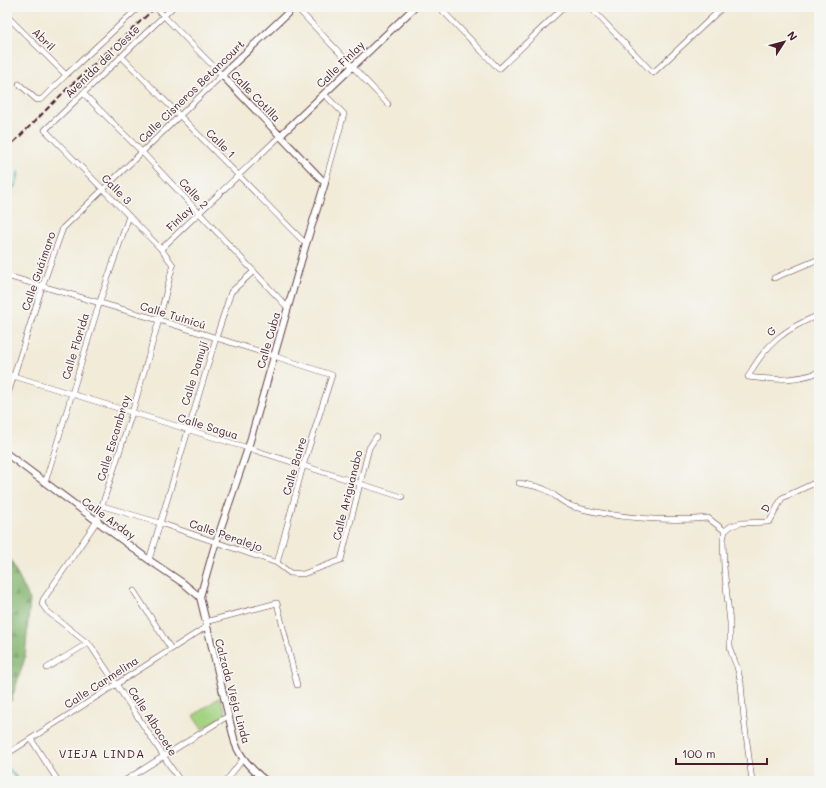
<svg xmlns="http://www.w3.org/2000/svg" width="826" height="788" font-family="Mali,sans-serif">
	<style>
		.green { fill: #a4d382; stroke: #777956 }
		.forest { fill: url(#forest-firs); stroke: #666a4e }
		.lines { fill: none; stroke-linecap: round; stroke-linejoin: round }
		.stream { stroke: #45b3c2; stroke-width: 2 }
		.minor-casing { stroke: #633e45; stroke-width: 6 }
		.tertiary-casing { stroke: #633e45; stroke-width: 8 }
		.minor { stroke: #fff; stroke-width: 5 }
		.tertiary { stroke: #fff; stroke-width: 6 }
		.rail { stroke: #4a1f2b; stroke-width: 2; stroke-dasharray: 6 3; stroke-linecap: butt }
		.labels { text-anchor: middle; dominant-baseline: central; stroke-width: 3.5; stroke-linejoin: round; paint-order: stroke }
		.street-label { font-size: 11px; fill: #4a1f2b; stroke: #f6f6f2 }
		.neighbourhood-label { font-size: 12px; letter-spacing: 1px; fill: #4a1f2b; stroke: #f6f6f2 }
	</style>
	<defs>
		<pattern id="forest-firs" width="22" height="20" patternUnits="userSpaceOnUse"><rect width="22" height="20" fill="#83b570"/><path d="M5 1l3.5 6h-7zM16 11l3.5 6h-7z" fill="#6d935c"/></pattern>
	</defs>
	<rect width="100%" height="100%" fill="#f6f6f2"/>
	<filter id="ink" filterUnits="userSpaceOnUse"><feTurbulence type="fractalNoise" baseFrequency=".025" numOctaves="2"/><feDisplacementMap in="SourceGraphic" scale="8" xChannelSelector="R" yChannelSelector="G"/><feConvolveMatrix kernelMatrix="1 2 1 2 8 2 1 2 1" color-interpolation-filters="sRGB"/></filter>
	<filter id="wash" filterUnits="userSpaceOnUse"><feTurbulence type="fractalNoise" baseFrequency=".012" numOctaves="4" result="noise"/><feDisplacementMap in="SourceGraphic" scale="16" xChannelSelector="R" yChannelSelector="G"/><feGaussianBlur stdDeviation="0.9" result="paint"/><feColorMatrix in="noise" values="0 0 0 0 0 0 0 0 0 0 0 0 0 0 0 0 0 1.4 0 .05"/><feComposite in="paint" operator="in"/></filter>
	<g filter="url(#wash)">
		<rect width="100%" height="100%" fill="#f1ebd8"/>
		<polygon class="green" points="220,697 226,714 202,729 193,716"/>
		<polygon class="forest" points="7,553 30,600 25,658 11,701 7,705"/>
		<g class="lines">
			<g class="stream">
				<polyline points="7,196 16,184 19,171"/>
				<polyline points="7,767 17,779 17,781"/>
			</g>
		</g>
	</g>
	<g filter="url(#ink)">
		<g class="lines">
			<defs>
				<g id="minor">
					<polyline points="173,7 45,130 129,216 161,249 173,265 159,320 132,413 97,521 43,600 42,604 47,611 91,646 180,781"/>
					<polyline points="296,7 388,104"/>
					<polyline points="439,7 499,69 564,7"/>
					<polyline points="590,7 653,73 723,7"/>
					<polyline points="7,16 66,75"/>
					<polyline points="121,56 306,244"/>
					<polyline points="19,84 37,100 42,99 66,75 139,7"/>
					<polyline points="83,93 142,152 288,308"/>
					<polyline points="324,94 344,114 325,183"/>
					<polyline points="161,249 280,136"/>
					<polyline points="7,276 159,320 274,356 332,375 303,466 277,563"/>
					<polyline points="774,278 819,259"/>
					<path d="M819,315C786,328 765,344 748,377C770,380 798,381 819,372"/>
					<polyline points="7,374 248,448 402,497"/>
					<polyline points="7,397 42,287 63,228 222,75 155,7"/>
					<polyline points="45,483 99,304 129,216"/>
					<path d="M519,483C528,485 539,486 546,490C555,495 564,504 574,507C615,518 666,522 708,518L725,531"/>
					<polyline points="103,506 160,523 277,563 290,573 303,574 341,560 369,448 376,437"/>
					<polyline points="725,531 723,540 724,567 730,623 730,645 731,652 737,667 741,683 744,719 752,781"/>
					<polyline points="725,531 731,526 741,523 768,522 770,521 782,498 819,481"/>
					<polyline points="149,560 216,338 231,292 254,271"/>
					<polyline points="134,591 171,649"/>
					<polyline points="205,622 277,603 297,685"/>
					<polyline points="47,668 88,643"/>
					<polyline points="31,739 58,781"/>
					<polyline points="7,754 206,627"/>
					<polyline points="124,781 228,716"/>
					<polyline points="226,781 243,759"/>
				</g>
				<g id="tertiary">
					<polyline points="280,136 415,7"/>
					<polyline points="7,454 149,560 183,583 200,597"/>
					<path d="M266,781C252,770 241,759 235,743L200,597L214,548L248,448L306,244L325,183L222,75L294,7"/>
				</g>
			</defs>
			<use href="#minor" class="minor-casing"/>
			<use href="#tertiary" class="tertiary-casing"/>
			<use href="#minor" class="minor"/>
			<use href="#tertiary" class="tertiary"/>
			<polyline class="rail" points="7,149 66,90 156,7"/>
		</g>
	</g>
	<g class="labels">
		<g class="street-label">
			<text transform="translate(44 39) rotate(45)">Abril</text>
			<text transform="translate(102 61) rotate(-44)">Avenida del Oeste</text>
			<text transform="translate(340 64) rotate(-44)">Calle Finlay</text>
			<text transform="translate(191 91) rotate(-44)">Calle Cisneros Betancourt</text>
			<text transform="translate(256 96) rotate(46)">Calle Cotilla</text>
			<text transform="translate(221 143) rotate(45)">Calle 1</text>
			<text transform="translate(117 189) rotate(45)">Calle 3</text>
			<text transform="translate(194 193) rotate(47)">Calle 2</text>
			<text transform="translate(179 218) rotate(-44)">Finlay</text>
			<text transform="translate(38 271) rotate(-71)">Calle Guáimaro</text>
			<text transform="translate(173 315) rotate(17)">Calle Tuinicú</text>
			<text transform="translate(771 331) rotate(-40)">G</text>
			<text transform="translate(268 340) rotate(-74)">Calle Cuba</text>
			<text transform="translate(75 346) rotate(-73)">Calle Florida</text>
			<text transform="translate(194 373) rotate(-73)">Calle Damují</text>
			<text transform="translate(208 426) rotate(17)">Calle Sagua</text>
			<text transform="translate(113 438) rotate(-73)">Calle Escambray</text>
			<text transform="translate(294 466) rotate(-74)">Calle Baire</text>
			<text transform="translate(347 495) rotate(-76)">Calle Ariguanabo</text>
			<text transform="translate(765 508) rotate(-64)">D</text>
			<text transform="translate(109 518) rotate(36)">Calle Arday</text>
			<text transform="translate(226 535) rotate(19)">Calle Peralejo</text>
			<text transform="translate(101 682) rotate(-33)">Calle Carmelina</text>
			<text transform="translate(233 691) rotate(75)">Calzada Vieja Linda</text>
			<text transform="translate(153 721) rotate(57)">Calle Albacete</text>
		</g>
		<g class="neighbourhood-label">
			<text x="102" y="753">VIEJA LINDA</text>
		</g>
	</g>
	<rect width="826" height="788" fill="none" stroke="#f6f6f2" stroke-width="24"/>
	<g transform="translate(784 42) rotate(54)" stroke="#f6f6f2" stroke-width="3" paint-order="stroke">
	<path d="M0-3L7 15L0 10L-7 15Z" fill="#4a1f2b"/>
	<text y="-6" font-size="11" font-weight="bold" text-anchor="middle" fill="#4a1f2b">N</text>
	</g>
	<path d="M676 758v6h91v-6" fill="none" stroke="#4a1f2b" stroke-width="2"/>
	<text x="682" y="758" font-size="12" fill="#4a1f2b" stroke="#f6f6f2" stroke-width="3" paint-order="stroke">100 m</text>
</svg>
